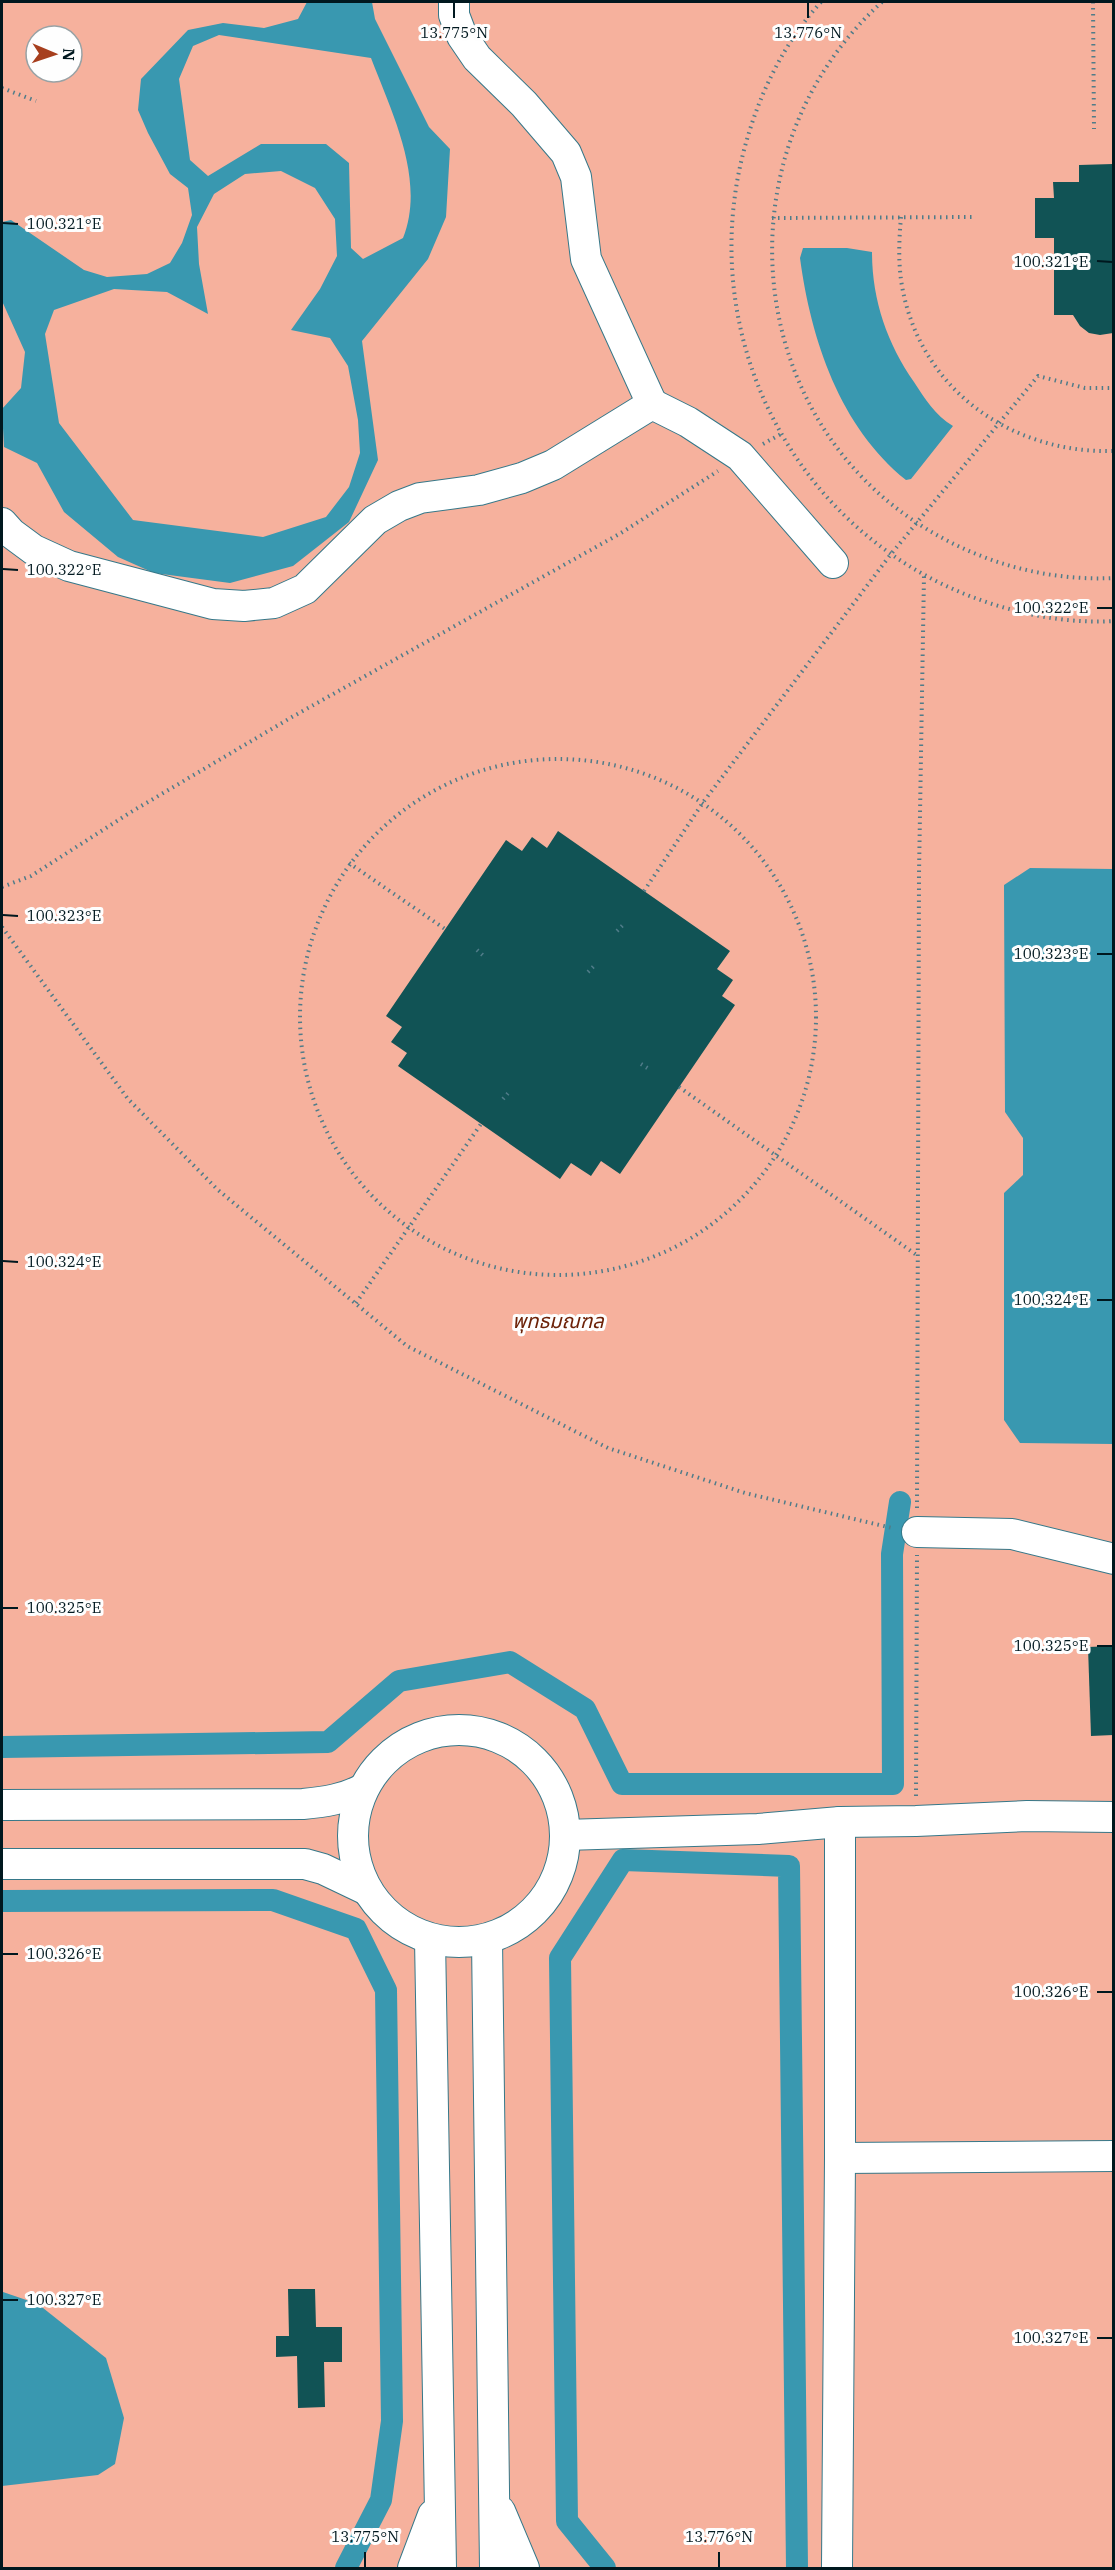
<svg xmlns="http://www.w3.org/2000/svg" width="1115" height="2570" font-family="'IBM Plex Serif','Noto Sans Thai',serif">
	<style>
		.green { fill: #f6b19d; fill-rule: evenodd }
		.water { fill: #3998b0; fill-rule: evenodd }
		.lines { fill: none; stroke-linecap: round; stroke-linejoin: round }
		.canal { stroke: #3998b0; stroke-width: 22 }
		.building { fill: #115355 }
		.minor-casing { stroke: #367889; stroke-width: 32 }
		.path { stroke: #507c89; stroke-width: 4; stroke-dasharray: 1.5 4.5; stroke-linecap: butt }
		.minor { stroke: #fff; stroke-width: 30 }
		.ticks { fill: none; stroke: #00181f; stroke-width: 2 }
		.labels { text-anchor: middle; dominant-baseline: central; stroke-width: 6; stroke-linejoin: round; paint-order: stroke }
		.park-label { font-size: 20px; font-style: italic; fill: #6d2208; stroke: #fefefe }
		.ticks-label { font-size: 15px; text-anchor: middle; fill: #00181f; stroke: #fefefe; stroke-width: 6; stroke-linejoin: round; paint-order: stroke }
	</style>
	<rect width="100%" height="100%" fill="#a7eafd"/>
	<path class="green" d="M2,2H1113V2568H2ZM36,36H72V72H36Z"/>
	<g class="water">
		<path d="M307,2H372L375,19L429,127L450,149L446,217L428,259L362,341L378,460L349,522L293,566L230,583L154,573L118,557L64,512L37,463L4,447L2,409L21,388L25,352L2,301V222L11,220L84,270L107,277L147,274L170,263L182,243L192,215L188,188L170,174L148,133L138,110L141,79L188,30L223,23L264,28L298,19ZM219,35L371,58C392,113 426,180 403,238L363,259L351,248L349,163L326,144H261L208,176L190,160L179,79L193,46ZM281,171L315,188L335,219L337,256L320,289L291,330L330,338L348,366L358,420L360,453L349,487L326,517L263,537L133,520L59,423L45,334L54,310L114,289L167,292L208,314L199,264L197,227L214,194L245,174Z"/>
		<path d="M803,248H847L872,252C872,300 887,343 914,382C925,399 935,415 953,426L911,479L906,480C840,427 811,340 800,258Z"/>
		<polygon points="1030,868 1113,869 1113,1444 1020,1443 1004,1420 1004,1193 1023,1175 1023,1138 1005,1112 1004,885"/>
		<polygon points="3,2292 38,2304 106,2358 124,2418 115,2464 98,2475 2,2486"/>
	</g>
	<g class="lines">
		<g class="canal">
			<polyline points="2,1747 328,1742 399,1681 510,1662 585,1709 622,1784 893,1784 892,1554 900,1502"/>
			<polyline points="2,1901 273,1900 356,1929 386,1990 392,2421 381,2500 346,2568"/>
			<polyline points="605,2568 567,2521 560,1958 623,1860 789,1866 797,2568"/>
		</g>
	</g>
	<g class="building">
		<polygon points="1113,164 1113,333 1100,335 1089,333 1080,326 1073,315 1054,315 1054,238 1035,238 1035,198 1054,198 1053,182 1079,182 1079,165"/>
		<polygon points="558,831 730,951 717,969 733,980 722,996 735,1005 620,1174 601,1161 591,1176 571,1163 560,1179 398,1066 407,1053 391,1042 402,1027 386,1016 506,840 522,851 532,837 547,848"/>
		<polygon points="1113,1646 1113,1735 1091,1736 1088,1647"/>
		<polygon points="288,2289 315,2289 316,2327 342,2327 342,2362 324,2362 325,2407 298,2408 297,2356 276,2357 276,2336 289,2336"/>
	</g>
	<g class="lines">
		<defs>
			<g id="minor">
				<polyline points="454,2 454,15 462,36 477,58 524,104 566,153 576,177 586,259 652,404"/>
				<polyline points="2,523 11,533 34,550 69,566 213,604 244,606 274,603 305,589 375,520 399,506 420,498 479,490 522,478 553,465 652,404 688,422 740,456 833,563"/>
				<polyline points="917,1532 1012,1534 1114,1559"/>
				<circle cx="459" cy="1836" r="106"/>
				<path d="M2,1805L303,1804C325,1802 344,1799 363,1789"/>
				<polyline points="565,1835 758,1829 840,1822 916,1821 1027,1816 1114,1817"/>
				<polyline points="2,1864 305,1864 323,1869 367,1890"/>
				<polyline points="430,1939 441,2568"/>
				<polyline points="487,1940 495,2568"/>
				<polyline points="840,2158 1114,2156"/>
				<polyline points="500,2511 524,2568"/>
				<polyline points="837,2567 840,2158 840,1822"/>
				<polyline points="413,2568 433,2515"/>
			</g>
		</defs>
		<use href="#minor" class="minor-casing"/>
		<g class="path">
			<path d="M821,2C787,39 762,88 748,136C690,326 789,529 975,598C1018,614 1067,624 1114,621"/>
			<path d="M882,2C713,155 742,435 948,541C998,567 1056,581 1114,578"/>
			<polyline points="1093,2 1094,129"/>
			<polyline points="2,88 36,101"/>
			<path d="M901,217C899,240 898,263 902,286C920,389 1011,454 1114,451"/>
			<polyline points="772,218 976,217"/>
			<polyline points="763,444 781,434"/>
			<circle cx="558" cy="1017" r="258"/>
			<polyline points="349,863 445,929"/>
			<polyline points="2,887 31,876 131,812 292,717 621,533 718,471"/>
			<polyline points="644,891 704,801 891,554 1038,376 1085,388 1114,388"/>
			<polyline points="2,927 128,1099 218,1190 407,1346 608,1448 745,1493 892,1528"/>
			<polyline points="617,931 623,925"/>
			<polyline points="477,950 486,958"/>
			<polyline points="588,972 594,966"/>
			<polyline points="641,1064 649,1069"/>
			<polyline points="679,1087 918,1256"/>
			<polyline points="503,1099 510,1091"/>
			<polyline points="356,1303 481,1124"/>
			<polyline points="917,1508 919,874 924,575"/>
			<polyline points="916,1796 917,1555"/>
		</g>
		<use href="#minor" class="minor"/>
	</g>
	<path class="ticks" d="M454,18V3M808,18V3M3,223L18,224M1097,261L1112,262M3,569L18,570M1097,608H1112M3,915L18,916M1097,954H1112M3,1261L18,1262M1097,1300H1112M3,1608H18M1097,1646H1112M3,1954H18M1097,1992H1112M3,2300H18M1097,2338H1112M365,2567V2552M719,2567V2552"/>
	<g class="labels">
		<g class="park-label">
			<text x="558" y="1320">พุทธมณฑล</text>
		</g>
	</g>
	<g class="ticks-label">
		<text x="454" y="38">13.775°N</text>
		<text x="808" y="38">13.776°N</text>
		<text x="64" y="229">100.321°E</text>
		<text x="1051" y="267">100.321°E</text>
		<text x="64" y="575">100.322°E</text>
		<text x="1051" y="613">100.322°E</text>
		<text x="64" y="921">100.323°E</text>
		<text x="1051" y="959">100.323°E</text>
		<text x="64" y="1267">100.324°E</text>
		<text x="1051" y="1305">100.324°E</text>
		<text x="64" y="1613">100.325°E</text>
		<text x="1051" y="1651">100.325°E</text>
		<text x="64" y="1959">100.326°E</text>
		<text x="1051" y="1997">100.326°E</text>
		<text x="64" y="2305">100.327°E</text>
		<text x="1051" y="2343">100.327°E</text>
		<text x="365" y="2542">13.775°N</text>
		<text x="719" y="2542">13.776°N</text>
	</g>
	<rect width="1115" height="2570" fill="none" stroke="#00181f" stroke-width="6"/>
	<g transform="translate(54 54) rotate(92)"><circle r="28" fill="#fefefe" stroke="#98a2a5" stroke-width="1.5"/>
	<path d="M0-4.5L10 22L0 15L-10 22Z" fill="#a73f1e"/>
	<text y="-9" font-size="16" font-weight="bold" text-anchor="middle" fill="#00181f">N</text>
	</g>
</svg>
